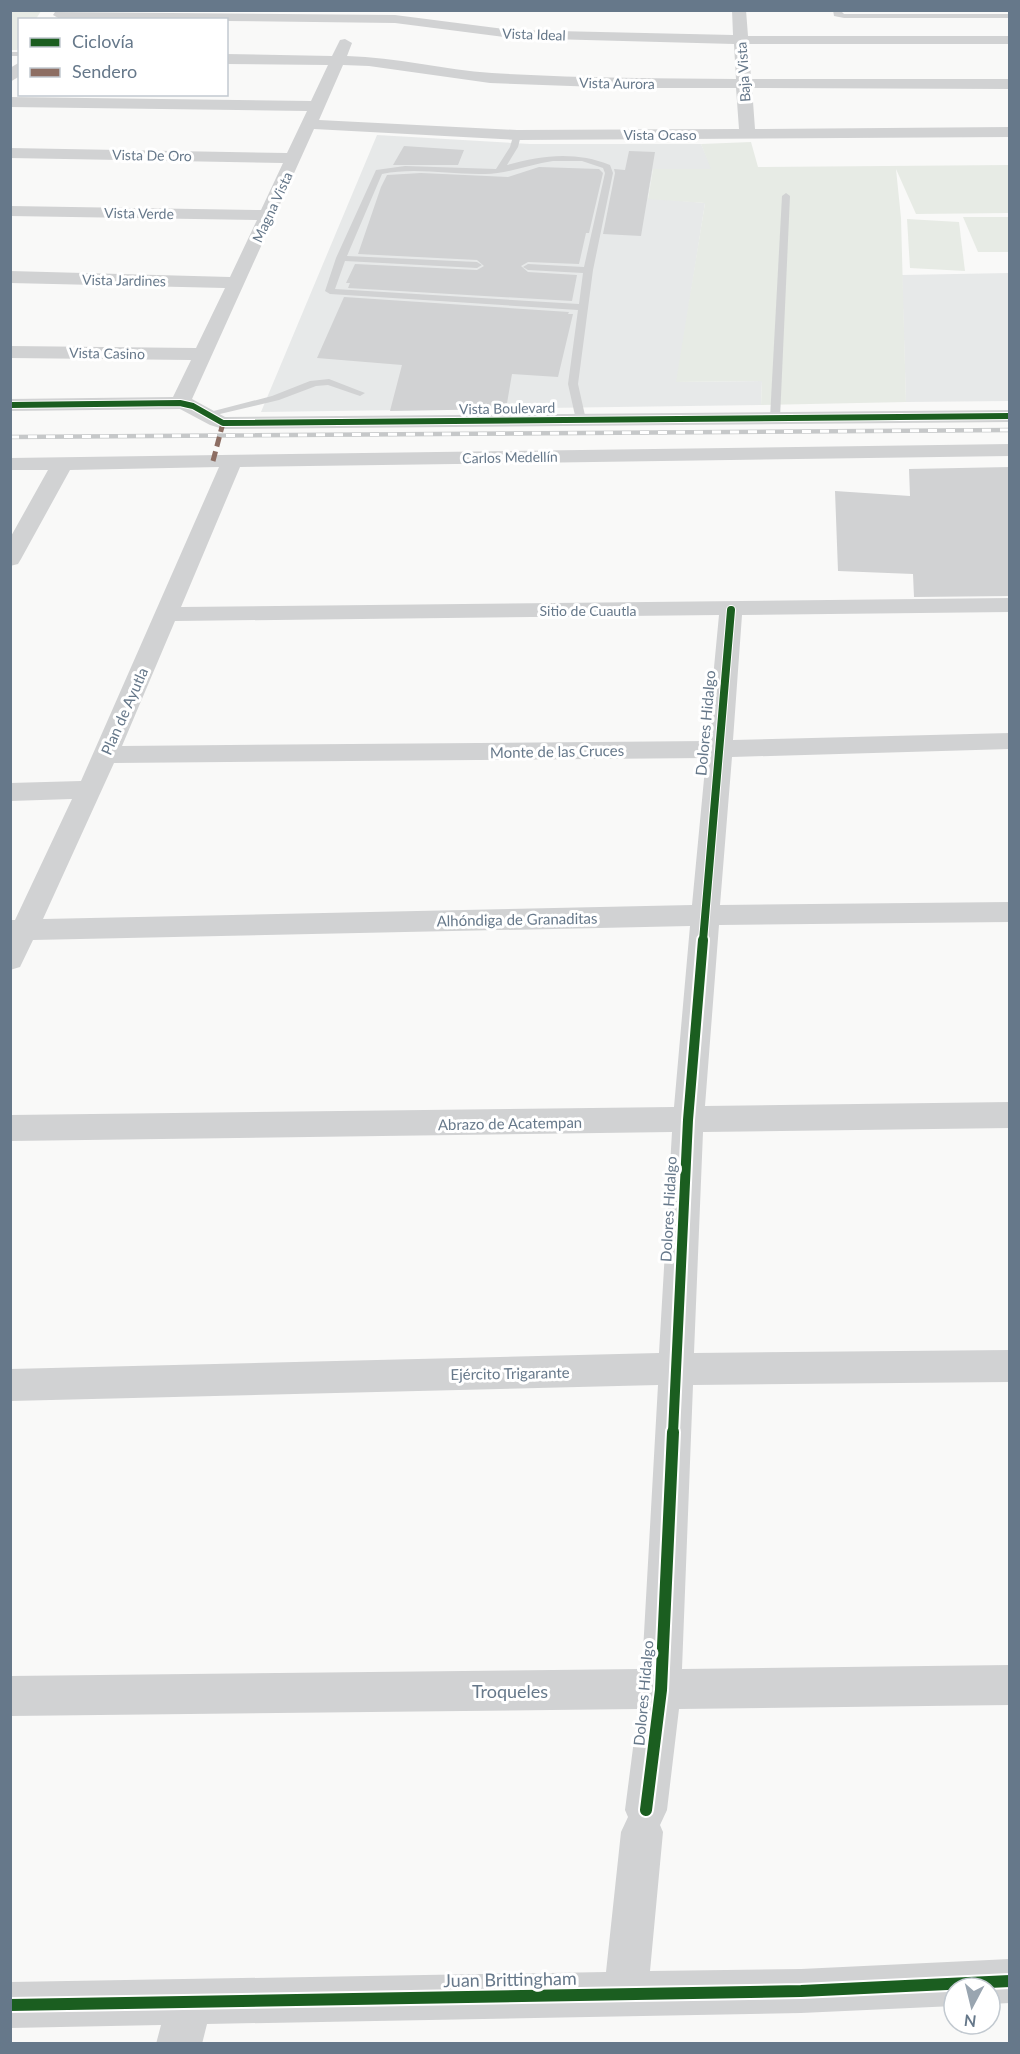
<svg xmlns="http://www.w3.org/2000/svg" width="1020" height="2054" font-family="Lato,sans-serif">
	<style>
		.built { fill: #e7e9e9 }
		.green { fill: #e7ebe5 }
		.building { fill: #d1d2d3 }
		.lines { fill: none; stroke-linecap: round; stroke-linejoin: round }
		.lane { fill: #d1d2d3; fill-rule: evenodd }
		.street { fill: #d1d2d3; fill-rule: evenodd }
		.rail-casing { stroke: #c6c8c9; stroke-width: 4.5 }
		.rail { stroke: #fff; stroke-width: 3; stroke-dasharray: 9; stroke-linecap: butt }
		.quiet { stroke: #8d6e63; stroke-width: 5; stroke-dasharray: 10 5; stroke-linecap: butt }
		.cycleway-far3-casing { stroke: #fff; stroke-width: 8 }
		.cycleway-far2-casing { stroke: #fff; stroke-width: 10 }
		.cycleway-far1-casing { stroke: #fff; stroke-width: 14 }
		.cycleway-casing { stroke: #fff; stroke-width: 16 }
		.cycleway-far3 { stroke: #1b5e20; stroke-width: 6 }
		.cycleway-far2 { stroke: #1b5e20; stroke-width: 8 }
		.cycleway-far1 { stroke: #1b5e20; stroke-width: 10 }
		.cycleway { stroke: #1b5e20; stroke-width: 12 }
		.labels { text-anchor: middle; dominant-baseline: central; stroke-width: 6; stroke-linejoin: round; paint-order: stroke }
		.far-street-label { font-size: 14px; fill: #66788a; stroke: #fff }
		.street-label { font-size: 15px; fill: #66788a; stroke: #fff }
		.near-street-label { font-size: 18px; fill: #66788a; stroke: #fff }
	</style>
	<rect width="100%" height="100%" fill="#f9f9f8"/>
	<g class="built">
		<polygon points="377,135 530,144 701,144 712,169 653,169 648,198 705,203 677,382 762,381 761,405 261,412"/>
		<polygon points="1009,273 1009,401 906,402 902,275"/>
	</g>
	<g class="green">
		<polygon points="10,11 41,11 36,19 20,20 19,45 17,50 11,50"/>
		<polygon points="751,142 758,167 1009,165 1009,213 916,214 896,169 901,218 906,402 761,405 762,381 676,382 705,203 648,199 653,169 711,169 701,144"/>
		<polygon points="963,217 1009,217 1009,252 978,252"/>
		<polygon points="907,219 959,222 965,271 910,268"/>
	</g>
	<g class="building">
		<polygon points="404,146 464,150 458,165 393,165"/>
		<polygon points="629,151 655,152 641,236 603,234 615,173 614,169 625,170"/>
		<polygon points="539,167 599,169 603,173 589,233 586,233 579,264 528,262 521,266 528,272 577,275 572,301 348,288 350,283 346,283 355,264 477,270 484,266 477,260 358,254 381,187 387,175 421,173 508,177"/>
		<polygon points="344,297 569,312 568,314 573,314 558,377 512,374 506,409 390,411 402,365 317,358"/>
		<polygon points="1010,467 1010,596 914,597 913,574 838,571 835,491 910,496 909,469"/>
	</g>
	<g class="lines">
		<g class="lane">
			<polygon points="833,10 840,10 844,14 1010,14 1010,18 844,18 834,16"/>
			<rect x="10" y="52" width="10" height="4"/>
			<path d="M514,133L521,135L518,147L507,165C541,155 576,151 610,165L613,173L593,270L578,384L586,420L581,423L576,420L568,384L578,310L330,294L325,291L336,258L376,170L405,166L496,169L510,147ZM553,161H582L603,168L605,173L584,267L528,264L523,267L528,270L583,273L579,304L335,289L345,261L477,268L482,265L477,262L347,256L382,174C416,167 451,175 485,174C508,174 530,164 553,161Z"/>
			<polygon points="786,193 790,196 780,418 775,421 770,418 782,196"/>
			<polygon points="329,379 365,393 360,396 328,385 316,386 279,400 207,417 202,414 272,396 310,381"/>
		</g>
		<g class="street">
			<path d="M732,10H746L748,36H1010V44H749L751,79H1010V89L752,88L755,129L1010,127V137L517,140L314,129L192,399L225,417L1010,410V422L223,429L210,425L180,409L10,411V399L173,397L191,360L10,358V346L196,348L225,288L10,283V271L230,277L257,220L10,216V206L261,210L283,163L10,158V148L287,153L307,111L10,107V97L311,101L328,65L226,64V54L332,56L340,40L345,39L352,43L347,56C396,57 444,70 492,73C573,78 655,78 736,79L734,44L512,38L395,23L226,21V20L60,19L53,15L55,12L395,15L512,30L733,35ZM343,65L369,66L490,83L626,88H736L739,129L517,130L319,120Z"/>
			<polygon points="20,62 20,76 10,82 10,68"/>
			<path d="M1010,444V456L240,467L181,607L1010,598V612L742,615L733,740L1010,733V749L732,757L720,905L1010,902V922L719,925L705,1106L1010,1102V1128L703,1132L694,1353L1010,1350V1382L693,1385L682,1669L1010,1665V1705L679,1709L667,1810L660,1825L663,1832L650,1971L801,1969L1010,1959V2003L990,2004V1988H954V2006L801,2013L207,2024L202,2044H156L161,2025L10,2028V1982L606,1972L621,1832L628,1817L625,1810L638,1709L10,1716V1676L642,1669L658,1385L10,1401V1369L659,1353L672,1132L10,1141V1115L674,1107L690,926L33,940L20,967L10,970V920H15L72,799L10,801V783L81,781L219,467L70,470L21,559L18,564L10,566V538L48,470H10V458ZM719,615L707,741L122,746L175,621ZM706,758L692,905L43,919L114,763Z"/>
		</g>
		<defs>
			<polyline id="rail" points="10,437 1010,430"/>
		</defs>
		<use href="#rail" class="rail-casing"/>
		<use href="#rail" class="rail"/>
		<polyline class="quiet" points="213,461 223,423"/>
		<defs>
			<polyline id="cycleway-far3" points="10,405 180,403 193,406 223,423 1010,416"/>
			<polyline id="cycleway-far2" points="703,941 731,610"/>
			<polyline id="cycleway-far1" points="673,1433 688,1120 703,940"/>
			<g id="cycleway">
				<polyline points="646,1810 661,1690 673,1432"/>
				<polyline points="10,2005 801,1991 1010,1981"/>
			</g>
		</defs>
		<use href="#cycleway-far3" class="cycleway-far3-casing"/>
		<use href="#cycleway-far2" class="cycleway-far2-casing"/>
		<use href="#cycleway-far1" class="cycleway-far1-casing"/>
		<use href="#cycleway" class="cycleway-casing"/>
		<use href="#cycleway-far3" class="cycleway-far3"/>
		<use href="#cycleway-far2" class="cycleway-far2"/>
		<use href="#cycleway-far1" class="cycleway-far1"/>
		<use href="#cycleway" class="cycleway"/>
	</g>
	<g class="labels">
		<g class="far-street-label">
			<text transform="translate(534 34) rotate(2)">Vista Ideal</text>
			<text transform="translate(743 72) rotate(-94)">Baja Vista</text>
			<text transform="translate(617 83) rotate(1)">Vista Aurora</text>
			<text x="660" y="134">Vista Ocaso</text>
			<text transform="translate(152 155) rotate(1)">Vista De Oro</text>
			<text transform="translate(272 207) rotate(-65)">Magna Vista</text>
			<text transform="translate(139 213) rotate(1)">Vista Verde</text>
			<text transform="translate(124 280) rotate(1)">Vista Jardines</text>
			<text transform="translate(107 353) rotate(1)">Vista Casino</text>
			<text transform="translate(507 408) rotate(-1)">Vista Boulevard</text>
			<text transform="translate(510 457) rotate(-1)">Carlos Medellín</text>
			<text x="588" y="610">Sitio de Cuautla</text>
		</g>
		<g class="street-label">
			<text transform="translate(124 711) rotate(-66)">Plan de Ayutla</text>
			<text transform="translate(705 723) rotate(-85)">Dolores Hidalgo</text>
			<text transform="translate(557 751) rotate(-1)">Monte de las Cruces</text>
			<text transform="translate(517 919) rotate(-1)">Alhóndiga de Granaditas</text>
			<text transform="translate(510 1123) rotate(-1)">Abrazo de Acatempan</text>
			<text transform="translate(668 1209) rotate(-87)">Dolores Hidalgo</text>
			<text transform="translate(510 1373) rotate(-1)">Ejército Trigarante</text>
			<text transform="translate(643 1693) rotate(-85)">Dolores Hidalgo</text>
		</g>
		<g class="near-street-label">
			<text x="510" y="1691">Troqueles</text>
			<text transform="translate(510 1979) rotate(-1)">Juan Brittingham</text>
		</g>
	</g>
	<rect width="1020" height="2054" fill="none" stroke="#66788a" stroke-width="24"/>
	<rect x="18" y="18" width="210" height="78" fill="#ffffff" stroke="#c2c9d0" stroke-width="1.5"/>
	<rect x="30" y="38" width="30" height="9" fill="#1b5e20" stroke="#c2c9d0" stroke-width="1.5"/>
	<text x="72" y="48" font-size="18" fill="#66788a">Ciclovía</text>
	<rect x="30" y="68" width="30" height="9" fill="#8d6e63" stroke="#c2c9d0" stroke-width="1.5"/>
	<text x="72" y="78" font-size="18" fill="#66788a">Sendero</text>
	<g transform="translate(972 2006) rotate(187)"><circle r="28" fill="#ffffff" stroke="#c2c9d0" stroke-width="1.5"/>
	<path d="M0-4.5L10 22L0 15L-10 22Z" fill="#99a5b0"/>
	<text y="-9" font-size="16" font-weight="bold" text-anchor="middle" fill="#66788a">N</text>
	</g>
</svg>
